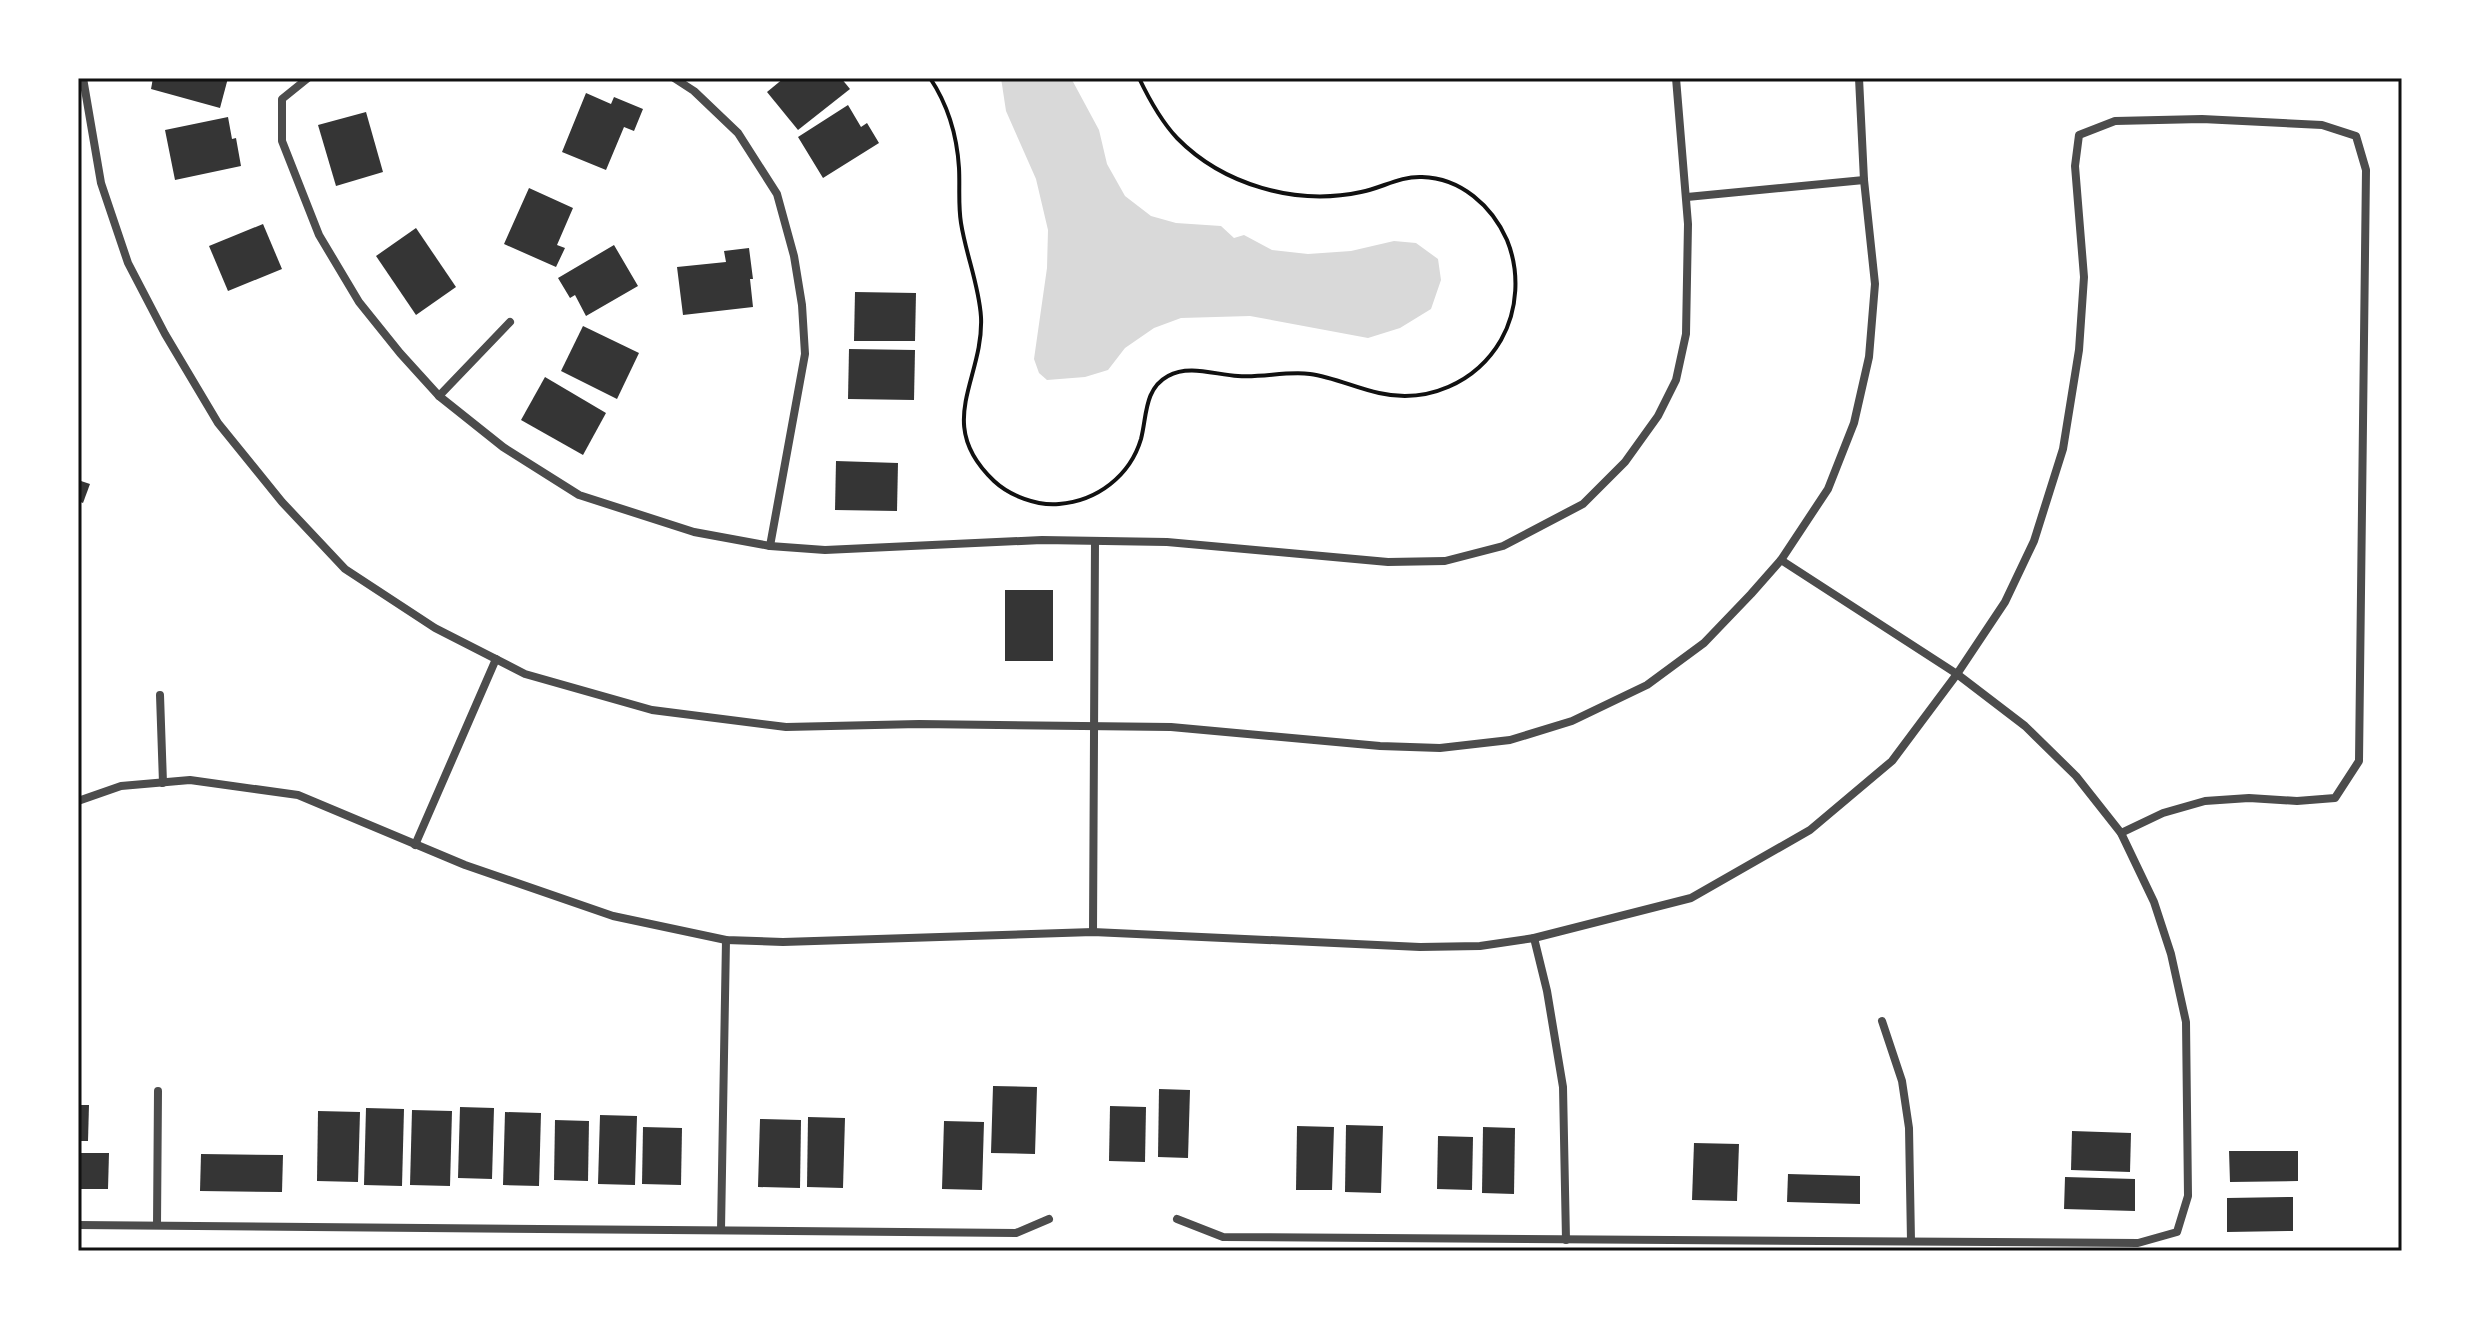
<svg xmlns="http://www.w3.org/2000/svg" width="2480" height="1329" font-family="'Noto Sans',sans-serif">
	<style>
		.water { fill: #d9d9d9 }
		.building { fill: #353535 }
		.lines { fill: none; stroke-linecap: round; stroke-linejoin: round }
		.path { stroke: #111; stroke-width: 4 }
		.minor { stroke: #4c4c4c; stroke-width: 8 }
		.neatline { fill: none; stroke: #111; stroke-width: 3 }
	</style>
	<rect width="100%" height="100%" fill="#fff"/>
	<polygon class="water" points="1001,78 1071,78 1099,130 1107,164 1125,196 1151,216 1176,223 1221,226 1234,238 1244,235 1272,250 1308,254 1351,251 1394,241 1416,243 1438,259 1441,280 1431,309 1400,328 1368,338 1250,316 1181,318 1154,328 1125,348 1108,370 1085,377 1047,380 1039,373 1034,359 1047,268 1048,230 1036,179 1006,111"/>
	<g class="building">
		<polygon points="153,78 228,78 220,108 151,89"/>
		<polygon points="784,78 841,78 850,89 798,130 767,92"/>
		<polygon points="586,93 611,104 614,97 643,109 634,131 624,127 606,170 562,152"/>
		<polygon points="848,105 861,127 867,123 879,143 823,178 798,137"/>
		<polygon points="366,112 383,172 336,186 318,125"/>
		<polygon points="228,117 232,139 236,138 241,166 175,180 165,130"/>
		<polygon points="529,188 573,208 557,245 565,248 556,267 504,244"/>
		<polygon points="263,224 282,269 228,291 209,246"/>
		<polygon points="416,228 456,287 416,315 376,256"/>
		<polygon points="614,245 638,286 586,316 575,295 570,298 558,278"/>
		<polygon points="749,248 753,279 750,279 753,307 683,315 677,267 726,262 724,251"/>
		<polygon points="855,292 916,293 915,341 854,341"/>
		<polygon points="583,326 639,353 617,399 561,371"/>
		<polygon points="849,349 915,350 914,400 848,399"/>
		<polygon points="545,377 606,413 583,455 521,420"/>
		<polygon points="836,461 898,463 897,511 835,510"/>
		<polygon points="78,480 90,484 83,503 78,501"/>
		<rect x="1005" y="590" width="48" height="71"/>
		<polygon points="993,1086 1037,1087 1035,1154 991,1153"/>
		<polygon points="1159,1089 1190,1090 1188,1158 1158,1157"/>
		<polygon points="78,1105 89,1105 88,1141 78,1141"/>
		<polygon points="1110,1106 1146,1107 1145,1162 1109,1161"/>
		<polygon points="460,1107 494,1108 492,1179 458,1178"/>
		<polygon points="366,1108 404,1109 402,1186 364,1185"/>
		<polygon points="412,1110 452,1111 450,1186 410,1185"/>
		<polygon points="318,1111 360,1112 358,1182 317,1181"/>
		<polygon points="505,1112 541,1113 539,1186 503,1185"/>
		<polygon points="600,1115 637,1116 635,1185 598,1184"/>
		<polygon points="808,1117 845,1118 843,1188 807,1187"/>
		<polygon points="760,1119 801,1120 800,1188 758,1187"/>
		<polygon points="555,1120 589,1121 588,1181 554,1180"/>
		<polygon points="944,1121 984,1122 982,1190 942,1189"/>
		<polygon points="1346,1125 1383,1126 1381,1193 1345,1192"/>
		<polygon points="1297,1126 1334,1127 1332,1190 1296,1190"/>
		<polygon points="643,1127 682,1128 681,1185 642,1184"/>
		<polygon points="1483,1127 1515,1128 1514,1194 1482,1193"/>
		<polygon points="2072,1131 2131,1133 2130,1172 2071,1170"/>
		<polygon points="1438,1136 1473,1137 1472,1190 1437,1189"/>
		<polygon points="1694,1143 1739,1144 1737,1201 1692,1200"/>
		<polygon points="2229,1151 2298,1151 2298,1181 2230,1182"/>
		<polygon points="78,1153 109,1153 108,1189 78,1189"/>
		<polygon points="201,1154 283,1155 282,1192 200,1191"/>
		<polygon points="1788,1174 1860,1176 1860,1204 1787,1202"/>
		<polygon points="2065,1177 2135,1179 2135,1211 2064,1209"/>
		<polygon points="2293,1197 2293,1231 2227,1232 2227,1198"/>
	</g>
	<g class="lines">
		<path class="path" d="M930,78C948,105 957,135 959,168C960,186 958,205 961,223C966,255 979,285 981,317C984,380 933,423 994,481C1010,496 1037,506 1059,504C1097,501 1130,476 1141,439C1147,416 1144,389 1168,376C1189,364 1216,375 1238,376C1262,378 1286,371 1310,374C1333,377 1356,388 1379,393C1427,404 1476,383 1501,340C1518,310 1520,272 1507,240C1492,206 1461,178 1422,177C1400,176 1382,188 1361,192C1296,206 1223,185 1177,138C1161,121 1149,99 1139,78"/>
		<g class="minor">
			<polyline points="83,78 101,183 128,263 165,334 218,423 282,502 345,569 435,628 525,674 652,710 786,727 919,724 1171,727 1380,746 1440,748 1510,740 1572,721 1647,685 1704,643 1751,594 1781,560 1828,489 1854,423 1869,357 1875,284 1864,180 1859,78"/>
			<polyline points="308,78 282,99 282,141 319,235 359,302 400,353 439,396 503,447 579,495 694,532 770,546 825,550 1042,540 1167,542 1388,562 1445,561 1503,546 1583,504 1625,462 1658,416 1676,380 1686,334 1688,224 1676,78"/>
			<polyline points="674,78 694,91 738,133 777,194 794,256 802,305 805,354 770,546"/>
			<polyline points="1687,197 1864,180"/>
			<polyline points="439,396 510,322"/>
			<polyline points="160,695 163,783"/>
			<polyline points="78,801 121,786 190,780 298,795 465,865 613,916 726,940 783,942 1093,932 1420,947 1480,946 1534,938 1691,898 1810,830 1892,761 1957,674 2005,602 2034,541 2063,449 2079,350 2084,277 2075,166 2079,135 2115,121 2202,119 2322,125 2356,136 2366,170 2359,761 2335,798 2297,801 2249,798 2205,801 2163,813 2121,833"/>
			<polyline points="415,845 496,659"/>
			<polyline points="1093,932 1095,541"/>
			<polyline points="1534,938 1547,991 1563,1087 1566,1240"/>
			<polyline points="1882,1021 1902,1081 1909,1128 1911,1241"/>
			<polyline points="1177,1219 1223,1237 2138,1243 2177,1232 2188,1196 2186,1022 2171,954 2154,902 2121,833 2076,776 2025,726 1957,674 1781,560"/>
			<polyline points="78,1225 1016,1233 1049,1219"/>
			<polyline points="157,1225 158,1091"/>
			<polyline points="721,1230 726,940"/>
		</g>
	</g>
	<rect width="2480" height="1329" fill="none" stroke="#ffffff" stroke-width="160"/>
	<rect x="80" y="80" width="2320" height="1169" class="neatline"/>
</svg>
